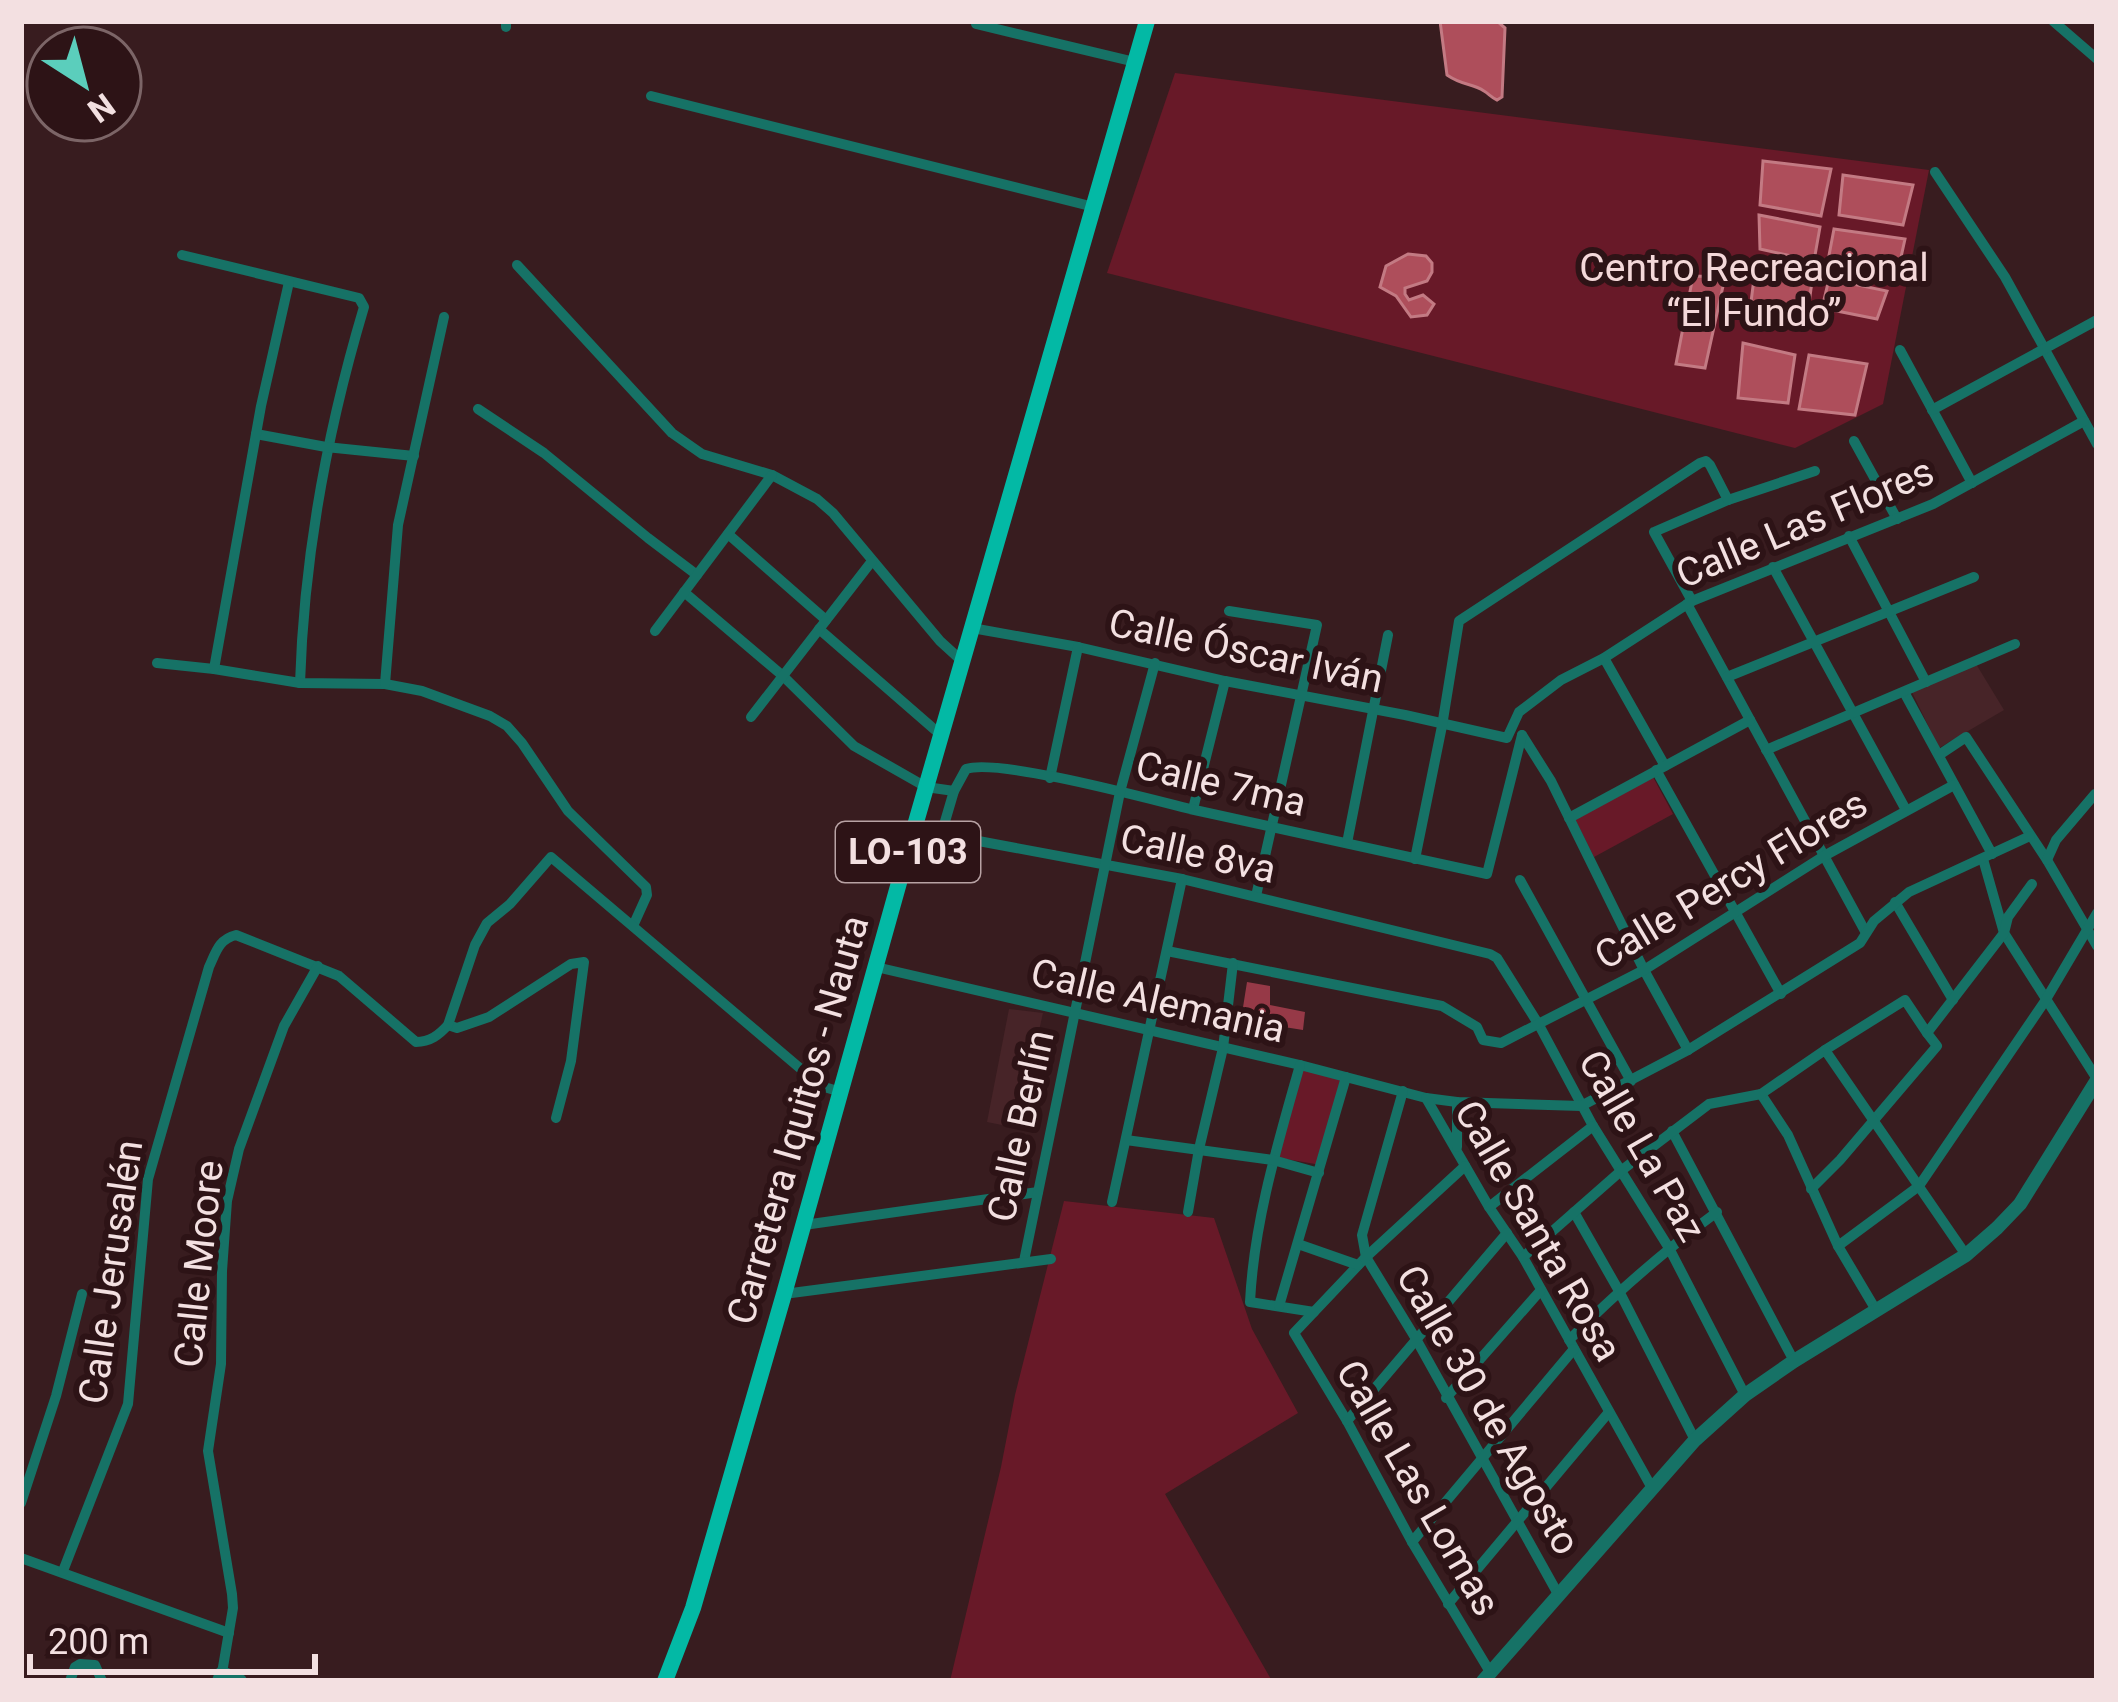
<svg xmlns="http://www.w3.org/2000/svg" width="2118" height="1702" font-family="Roboto,sans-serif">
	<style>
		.built { fill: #472428 }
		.green { fill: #681928 }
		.forest { fill: #963947 }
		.water { fill: #ae4e5b; stroke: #c37a83; stroke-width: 3 }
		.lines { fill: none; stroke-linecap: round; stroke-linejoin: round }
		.minor { stroke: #167266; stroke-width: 10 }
		.tertiary { stroke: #167266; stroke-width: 14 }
		.primary { stroke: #03b9a5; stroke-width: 16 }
		.labels { text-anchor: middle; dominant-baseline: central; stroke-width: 12; stroke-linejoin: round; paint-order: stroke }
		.shield { fill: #2d1316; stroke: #b8a2a4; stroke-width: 3 }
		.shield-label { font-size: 36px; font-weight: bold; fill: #f3e0e1 }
		.park-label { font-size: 39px; fill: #f4d8d9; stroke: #2d1316 }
		.street-label { font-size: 39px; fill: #f3e0e1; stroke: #2d1316 }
	</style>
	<rect width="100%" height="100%" fill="#381c1f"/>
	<g class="built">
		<polygon points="1976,664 2004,710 1939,748 1912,692"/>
		<polygon points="1009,1009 1043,1013 1017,1128 987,1122"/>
	</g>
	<g class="green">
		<polygon points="1175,73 1929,170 1883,404 1795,448 1107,273"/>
		<polygon points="1653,777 1673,814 1594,857 1575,819"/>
		<polygon points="1301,1064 1346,1075 1321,1165 1274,1157"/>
		<polygon points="1064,1201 1214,1218 1252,1329 1298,1413 1165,1494 1272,1681 950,1681 1001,1467 1015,1395"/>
	</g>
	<polygon class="forest" points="1247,982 1270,986 1270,1005 1305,1012 1303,1030 1241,1020"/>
	<g class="water">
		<path d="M1440,21H1497L1505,28L1502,97L1497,100C1492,98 1489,94 1484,91C1472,83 1463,86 1447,75Z"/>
		<polygon points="1763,161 1831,169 1821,216 1760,205"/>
		<polygon points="1843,175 1913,185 1903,225 1839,215"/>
		<polygon points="1759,215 1820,227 1814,261 1760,249"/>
		<polygon points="1834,229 1905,239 1896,280 1827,266"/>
		<polygon points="1408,254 1426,256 1432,263 1432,272 1427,281 1405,288 1405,294 1409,300 1423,295 1434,304 1427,315 1411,317 1396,296 1380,287 1386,266"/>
		<polygon points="1756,263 1813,274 1808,311 1751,302"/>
		<polygon points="1693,276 1725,277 1705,368 1676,364"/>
		<polygon points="1829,279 1887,291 1877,319 1822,308"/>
		<polygon points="1743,343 1795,355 1788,403 1738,398"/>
		<polygon points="1809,355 1867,364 1855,415 1799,409"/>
	</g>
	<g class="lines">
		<g class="minor">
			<polyline points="2053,21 2097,59"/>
			<polyline points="976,24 1135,62"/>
			<polyline points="506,27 506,21"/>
			<polyline points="651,96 1094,207"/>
			<polyline points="1935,172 2005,277 2097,444"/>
			<path d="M182,255L359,298L364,307C327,431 304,554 300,683"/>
			<polyline points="517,265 672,433 702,454 772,475 817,499 833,513 940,641 963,662"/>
			<polyline points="1900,350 1972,483"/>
			<polyline points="478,409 544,453 648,538 697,575"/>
			<polyline points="1932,410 2097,320"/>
			<polyline points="256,434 326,447 414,456"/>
			<polyline points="1854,441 1897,519"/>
			<polyline points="728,534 826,620"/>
			<polyline points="1849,536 1926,682"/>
			<polyline points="1773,567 1906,810"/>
			<polyline points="684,592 783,676 854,746 926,787 954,791"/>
			<polyline points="1692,601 1654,532 1728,500 1815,471"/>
			<polyline points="1687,604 1865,931"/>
			<polyline points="1229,611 1317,625 1256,896"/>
			<polyline points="972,628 1078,647 1225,681 1405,715 1507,738 1519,712 1561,680 1604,658 1692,601 1933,504 2084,421"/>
			<polyline points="819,629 942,736"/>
			<polyline points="655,631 772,475"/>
			<polyline points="1604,658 1665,766"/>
			<polyline points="157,663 214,669 300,683 385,684 422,691 490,716 507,726 522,743 568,811 646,887 647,895 633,926"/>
			<polyline points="214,669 261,406 289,282"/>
			<polyline points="1727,677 1974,577"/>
			<polyline points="385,684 398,525 444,317"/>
			<polyline points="1904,692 1992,854"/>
			<polyline points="751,717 872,561"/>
			<polyline points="1522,735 1551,781 1644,970 1688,1050"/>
			<polyline points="1766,750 2015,644"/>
			<polyline points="1939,755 1966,737 2047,860 2097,946"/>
			<polyline points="1656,770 1781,994"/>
			<polyline points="1050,778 1078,647"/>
			<polyline points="1193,809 1225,681"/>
			<polyline points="1569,818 1750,720"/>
			<polyline points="914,829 1182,879 1490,954 1497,958 1539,1025 1593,1126 1669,1248 1745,1395"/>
			<path d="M941,835L954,791L966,769C998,758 1149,799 1190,809C1289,831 1388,853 1487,874L1522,735"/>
			<polyline points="1347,843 1388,635"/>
			<polyline points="1415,859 1442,726 1459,621 1700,463 1706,461 1710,465 1728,500"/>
			<polyline points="1983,859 2004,933 2097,1079"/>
			<polyline points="2047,860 2056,840 2095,794"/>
			<polyline points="1520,880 1631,1081"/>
			<polyline points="1895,902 1953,1000"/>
			<polyline points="1167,951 1442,1006 1477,1027 1483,1040 1501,1043 1644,970 1824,856 1954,785"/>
			<polyline points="876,967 1300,1065 1426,1098 1457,1102 1581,1106 1688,1050 1860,943 1874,921 1909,892 2030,836"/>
			<polyline points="448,1025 457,1028 489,1017 571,964 584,962 571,1061 556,1118"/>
			<polyline points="1825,1050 1905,1000 1927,1033"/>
			<path d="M1300,1065C1278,1143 1254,1221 1250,1302L1314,1312"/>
			<polyline points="1403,1091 1362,1235 1366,1257 1416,1339 1558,1594"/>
			<polyline points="1761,1094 1788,1135 1838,1246 1876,1310"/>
			<polyline points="1426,1098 1489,1207 1523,1257 1652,1488"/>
			<polyline points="1672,1131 1794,1361"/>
			<polyline points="1126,1140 1273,1160 1319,1173"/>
			<polyline points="1457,1147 1457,1102"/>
			<polyline points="1465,1166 1366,1257 1294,1333 1347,1421 1412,1542 1490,1672"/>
			<polyline points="1811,1189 1840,1160 1937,1046 1927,1033 2004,933 2008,917 2032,884"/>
			<polyline points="1112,1202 1182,879"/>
			<polyline points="1489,1207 1593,1126"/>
			<polyline points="1188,1212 1199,1149 1223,1048 1233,963"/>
			<polyline points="1574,1212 1619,1291 1695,1440"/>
			<polyline points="804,1225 1038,1192"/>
			<polyline points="1298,1244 1358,1265"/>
			<polyline points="1838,1246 1919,1186 2045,1001 2097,913"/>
			<polyline points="1523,1257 1622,1170 1709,1104 1761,1094 1825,1050 1966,1255"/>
			<polyline points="1024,1261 1120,792 1155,663"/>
			<polyline points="784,1294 1051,1259"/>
			<polyline points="1279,1306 1346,1077"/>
			<path d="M1569,1340C1616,1293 1664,1251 1717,1212"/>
			<polyline points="1446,1398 1541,1290"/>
			<polyline points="1347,1421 1507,1233"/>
			<polyline points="21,1503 56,1396 82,1294"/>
			<polyline points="1412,1542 1574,1349"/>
			<polyline points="21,1558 229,1633"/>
			<path d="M63,1571L128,1404L148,1179L209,967C216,952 219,939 236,935L339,976L416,1042C430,1042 439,1035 448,1025L475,945L487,923L510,904L551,857L821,1086L841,1092"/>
			<polyline points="1448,1604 1609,1412"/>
			<polyline points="222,1673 233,1608 232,1594 208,1451 221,1364 222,1271 227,1201 239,1149 284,1026 318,966"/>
			<polyline points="70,1681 75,1667 80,1664 95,1665 102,1681"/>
		</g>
		<g class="tertiary">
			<polyline points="219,1681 222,1673 240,1681"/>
			<polyline points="1483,1681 1695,1440 1745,1395 1794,1361 1966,1255 1997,1228 2020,1204 2097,1080"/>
		</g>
		<polyline class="primary" points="665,1681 693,1608 784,1294 914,829 1147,21"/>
	</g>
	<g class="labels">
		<rect class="shield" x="836" y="822" width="144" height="60" rx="9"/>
		<g class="shield-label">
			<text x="908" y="852">LO-103</text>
		</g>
		<g class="park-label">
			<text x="1754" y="268">Centro Recreacional<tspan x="1754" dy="45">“El Fundo”</tspan></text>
		</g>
		<g class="street-label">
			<text transform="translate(1805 523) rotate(-23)">Calle Las Flores</text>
			<text transform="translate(1246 651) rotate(12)">Calle Óscar Iván</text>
			<text transform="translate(1221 784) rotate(13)">Calle 7ma</text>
			<text transform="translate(1198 854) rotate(12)">Calle 8va</text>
			<text transform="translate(1731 880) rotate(-31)">Calle Percy Flores</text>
			<text transform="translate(1158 1001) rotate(13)">Calle Alemania</text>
			<text transform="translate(798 1120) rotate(-74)">Carretera Iquitos - Nauta</text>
			<text transform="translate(1021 1126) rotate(-78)">Calle Berlín</text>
			<text transform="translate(1642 1146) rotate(60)">Calle La Paz</text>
			<text transform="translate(1538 1231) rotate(60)">Calle Santa Rosa</text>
			<text transform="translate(199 1264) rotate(-84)">Calle Moore</text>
			<text transform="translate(111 1272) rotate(-82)">Calle Jerusalén</text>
			<text transform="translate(1488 1410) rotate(60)">Calle 30 de Agosto</text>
			<text transform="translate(1418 1488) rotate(60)">Calle Las Lomas</text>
		</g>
	</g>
	<rect width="2118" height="1702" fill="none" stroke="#f3e0e1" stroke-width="48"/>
	<g transform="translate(84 84) rotate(144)"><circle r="57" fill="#2d1316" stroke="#7c6567" stroke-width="3"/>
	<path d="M0-9L21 45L0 30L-21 45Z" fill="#5bcebc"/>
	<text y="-18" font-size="33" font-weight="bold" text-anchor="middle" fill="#f3e0e1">N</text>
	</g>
	<path d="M30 1654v18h285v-18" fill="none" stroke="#f3e0e1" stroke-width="6"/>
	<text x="48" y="1654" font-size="36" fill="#f3e0e1" stroke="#2d1316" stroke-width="9" paint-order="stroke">200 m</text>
</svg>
